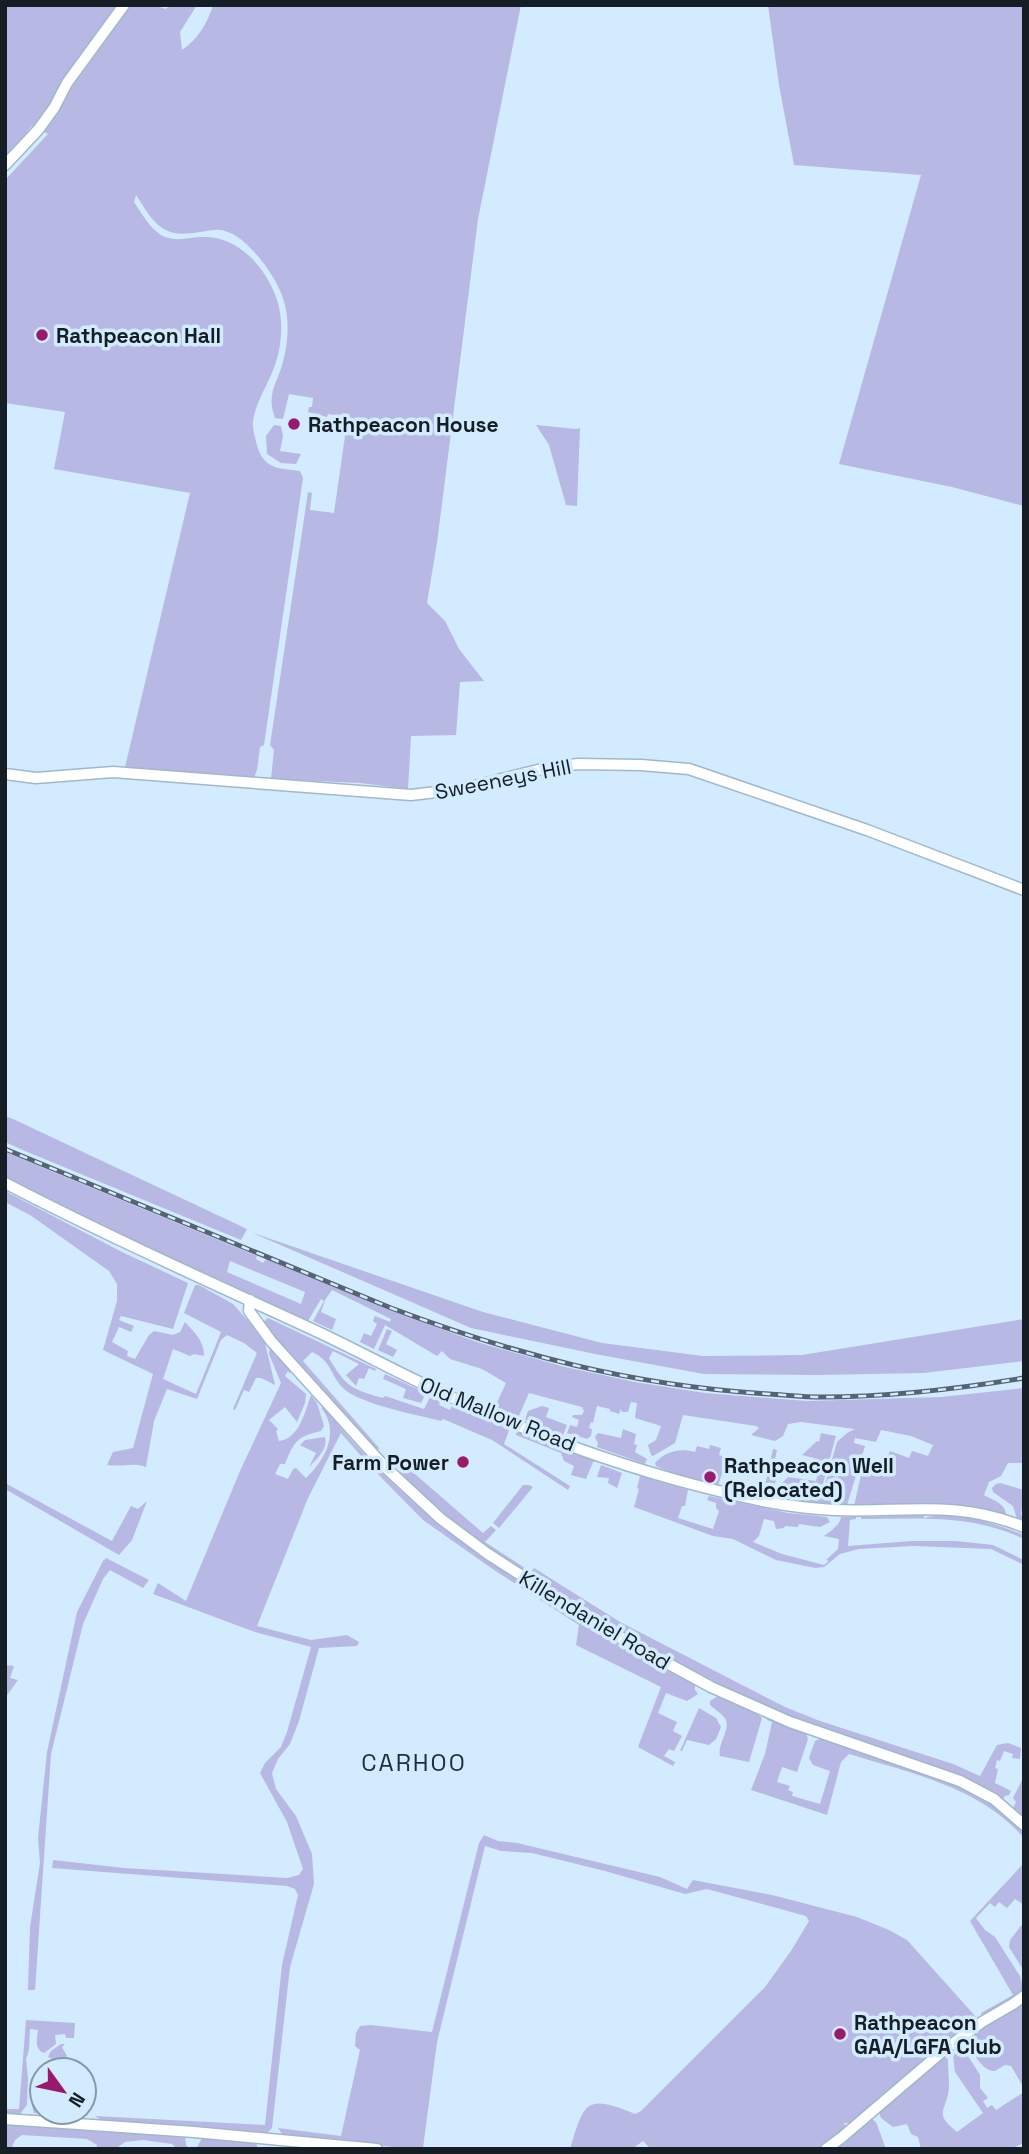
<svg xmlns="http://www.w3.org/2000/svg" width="1029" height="2154" font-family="'Space Grotesk',sans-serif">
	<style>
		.green { fill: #b7b8e4; fill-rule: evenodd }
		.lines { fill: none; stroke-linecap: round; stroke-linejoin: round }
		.minor-casing { stroke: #a0b8cb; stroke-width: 13 }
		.minor { stroke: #fff; stroke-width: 10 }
		.rail-casing { stroke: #566471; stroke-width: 5 }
		.rail { stroke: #d2ebff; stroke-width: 2.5; stroke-dasharray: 8; stroke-linecap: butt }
		.poi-dot { fill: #99196f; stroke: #d2ebff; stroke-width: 2.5 }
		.labels { text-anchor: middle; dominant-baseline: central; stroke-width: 7; stroke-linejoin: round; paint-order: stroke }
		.poi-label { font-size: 21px; font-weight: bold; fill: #151d25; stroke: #d2ebff; text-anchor: start }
		.street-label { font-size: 21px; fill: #151d25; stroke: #d2ebff }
		.quarter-label { font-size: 24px; letter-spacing: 2px; fill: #1c2f3f; stroke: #d2ebff }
	</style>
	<rect width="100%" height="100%" fill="#d2ebff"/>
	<g class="green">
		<path d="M5,5H155L165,9L173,5H197L180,32L182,50C198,39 207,24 213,5H521L478,219L437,543L427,603L445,621L459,649L484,681L460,682L456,735L411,736L408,789L360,783L271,779L274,750L270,745L308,492L312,493L310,510L334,513L347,422L334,419V415L328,414L327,417L308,412L309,407H312L313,398L289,394L283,419L275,418C266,394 277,384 283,362C289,339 290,315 281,293C273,272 241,227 215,230C202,231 180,237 168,231C153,225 145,208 136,195L134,202C142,214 149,227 161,235C174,243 190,237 203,237C240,236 268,270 278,303C283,321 282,344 276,362C270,382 256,400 253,421C252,428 255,436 256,442C263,469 276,468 300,471L303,478L264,745L260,747L257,770L254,778L125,767L190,493L54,469L65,412L5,403V180L48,134L32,126L5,158Z"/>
		<polygon points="768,5 1024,5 1024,506 952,487 839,464 921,175 794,165 779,85"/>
		<polygon points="274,425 281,426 283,436 280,451 301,454 296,464 281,463 267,454 266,436"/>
		<polygon points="536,425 576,429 580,428 577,506 566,505 549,445"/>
		<polygon points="5,1116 13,1119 247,1229 241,1240 25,1151 5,1142"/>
		<path d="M5,1152L257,1256L256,1259L263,1263L266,1259L389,1310L477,1342L565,1367L635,1382L705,1393L807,1401L941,1397L1024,1388V1463H1008L1001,1476L989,1482L984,1495C992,1500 1006,1503 1006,1515C956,1501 905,1505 854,1506L865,1457L870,1459L867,1469L881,1473L890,1451L909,1458L912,1451L928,1456L933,1445L911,1436L881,1430L876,1442L855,1438L854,1443L865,1446L847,1505L803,1502L776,1498L779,1486L788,1477L816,1481L821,1462L814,1460V1458L802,1455L817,1441L819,1442L821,1433L836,1436L819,1498L821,1499L837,1442L847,1433L855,1429L801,1422L788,1424L783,1436L775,1441L751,1435L759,1428L756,1426L683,1415L675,1443L653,1456L651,1455L648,1445L656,1440L661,1426L635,1418L637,1403L631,1402L628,1412H622L621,1409L619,1414L610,1411V1409L597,1406L593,1423L591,1422L589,1428L592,1429L591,1436L587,1439L567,1433L570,1425L577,1427L579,1420L572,1417L573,1415H582L584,1411L582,1407L529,1393L518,1418L507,1416L494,1409L506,1383L482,1369L450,1359L442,1351L437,1356L385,1325L374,1349L360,1342L364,1333L371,1336L377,1324L373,1321L375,1316L390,1322L391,1319L332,1290L325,1300L321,1312L336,1319L332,1330L313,1321L324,1301L321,1299L308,1321L82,1217L5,1178ZM230,1261L305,1292L301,1304L227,1272Z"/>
		<path d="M5,1191L122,1252L188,1283L173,1329L121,1316L119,1320L134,1326L131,1332L119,1327L112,1342L128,1351L127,1356L135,1359L149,1335L154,1331L173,1335L180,1332L185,1322C195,1333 204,1341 204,1356L194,1354L190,1356L173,1349L163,1379L196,1394L221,1332L184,1313L195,1285H199L233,1304L264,1339L275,1385L261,1378H256L249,1392L244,1390L235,1410L233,1409L257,1353L244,1343L227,1335L221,1340L197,1399L167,1389L154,1421L146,1467C134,1462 121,1467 107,1465L113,1452L133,1448L153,1374L103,1350L117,1301V1284L109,1271L30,1215L5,1202Z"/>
		<polygon points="253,1233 483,1312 602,1343 703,1356 802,1355 1024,1319 1024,1361 924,1373 818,1375 704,1374 595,1354 471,1328"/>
		<path d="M268,1318L376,1369L375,1371L369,1368L364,1379L359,1378L356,1386L346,1375L359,1364L333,1351L329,1358C346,1387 351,1389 383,1398L385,1396L424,1409L430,1397L425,1395L421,1403L403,1398L406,1389L383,1379L385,1374L441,1400L439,1405L450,1410L453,1404L509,1430L504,1444L570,1486L568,1490L492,1440L443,1419L441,1421C418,1415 359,1404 343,1388C330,1375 332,1361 312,1352L303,1361L380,1449L373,1448L267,1328L263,1322Z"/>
		<polygon points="387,1329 392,1331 386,1344 397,1350 393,1357 378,1350"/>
		<path d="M270,1348L290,1370V1374L288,1371L285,1376L306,1394L305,1403L297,1422L285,1407L269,1420L278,1429L276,1431L279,1441C299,1439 305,1412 311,1395L317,1403L324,1426L321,1431C298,1436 294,1441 285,1464H280L275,1474L288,1479L293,1469L296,1468L306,1478C325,1460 340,1432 322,1409V1406C355,1445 390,1484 430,1516C511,1582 603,1635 695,1685V1690L698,1694L687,1701L666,1693L658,1713L677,1722L673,1731L682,1736L674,1751L669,1749L664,1756L675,1762L673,1766L638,1747L661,1687L576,1645L579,1625L494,1570L423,1520L368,1464L341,1433L308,1498L257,1626L311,1640L347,1635L359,1642L357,1646L319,1648L299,1721L290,1744L278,1759L272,1773L276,1789L296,1816L312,1854L314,1884L290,1967L272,2128L267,2133L101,2120L95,2116L265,2125L282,1965L298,1895L295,1889L287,1886L52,1868L53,1860L124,1868L287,1878L299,1875L303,1869L287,1822L260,1773L265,1763L281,1747L287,1732L311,1647L255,1632L153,1594L158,1583L186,1601L240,1471L281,1383L269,1354Z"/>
		<polygon points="542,1406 549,1408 546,1417 567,1425 563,1435 525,1420 528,1411"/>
		<polygon points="623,1429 636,1434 634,1444 637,1445 635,1452 647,1459 645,1464 597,1447 598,1443 595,1437 598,1433 621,1438"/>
		<polygon points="516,1431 596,1461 593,1462 586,1479 571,1475 574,1466 564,1461 561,1453 516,1435"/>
		<path d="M325,1437C328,1449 317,1459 309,1467L316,1453L300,1445L305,1440Z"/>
		<path d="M710,1445L721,1448L719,1455L727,1457L718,1486L669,1472L656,1466L655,1463C666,1451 680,1448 695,1452L697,1446L709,1449Z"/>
		<path d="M773,1449L777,1450L774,1464C780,1475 776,1481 771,1492L764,1490Z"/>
		<polygon points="395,1461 401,1462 483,1533 491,1526 496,1530 485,1542 531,1572 534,1568 620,1622 785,1707 820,1721 953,1764 980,1776 997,1745 1008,1743 1021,1748 1020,1759 1012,1758 1013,1754 1004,1751 1000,1761 997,1760 995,1768 998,1769 995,1783 1011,1791 1009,1795 1005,1796 1003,1799 976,1784 951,1773 796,1720 713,1684 630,1639 482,1545 457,1526 409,1484 401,1475"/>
		<polygon points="601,1465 622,1473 617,1488 608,1483 609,1478 597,1477"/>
		<path d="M640,1476L688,1490L685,1506H682L678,1518L713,1529L719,1511L716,1508V1503L707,1500L709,1496L788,1513L827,1517L830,1522L820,1527L799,1524L798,1527L785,1526L784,1528L776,1529L774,1521L764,1519L759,1536L753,1542L782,1554L824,1565L829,1561L826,1560L838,1549L839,1539L824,1536C831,1531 840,1525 841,1517H856V1519L850,1520L848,1546L911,1541H956L993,1545L1024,1560V1565L991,1549L913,1546L859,1549L840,1554L824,1567L815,1568L776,1560L733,1539L713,1536L634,1507L639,1489L637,1488Z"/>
		<polygon points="5,1483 112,1541 131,1506 138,1509 147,1501 132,1540 119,1555 5,1489"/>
		<polygon points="1000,1483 1024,1490 1021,1515 1024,1517 1024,1522 1017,1519 1013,1506 993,1492 992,1488 996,1484"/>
		<polygon points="523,1485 529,1485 533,1487 499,1528 493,1523"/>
		<path d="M924,1515V1518C954,1510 994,1523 1024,1535V1539C972,1514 917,1519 861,1519V1517Z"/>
		<polygon points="106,1558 149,1580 143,1588 110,1570 103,1579 83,1624 51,1754 35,1990 28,1990 30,1927 40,1863 38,1838 47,1752 77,1612 103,1561"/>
		<polygon points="5,1665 14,1666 10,1678 18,1680 5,1698"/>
		<path d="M718,1696L757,1713L762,1718L749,1762L720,1756C717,1743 733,1727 724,1717C720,1712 714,1709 710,1705V1701Z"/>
		<polygon points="699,1708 716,1718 721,1727 716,1739 709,1745 687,1740 682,1751 680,1751"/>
		<path d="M768,1717L806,1733L808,1739L797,1772L782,1767L777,1782L790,1786L788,1790L793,1792L792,1796L820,1804L830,1771L813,1765L809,1758L815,1741L822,1738C885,1763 956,1773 1009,1817C1017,1823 1024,1827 1024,1838C980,1787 910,1773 849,1754L841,1762L827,1815L751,1790L765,1754L772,1722L767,1720Z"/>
		<polygon points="1023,1778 1024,1778 1024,1819 1013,1808 1016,1802 1013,1798"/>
		<path d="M484,1835L498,1841L517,1843L660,1877L687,1889L693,1880L772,1895L857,1917L889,1930L907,1940L976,2017L853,2123H844L846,2127L837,2138L819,2149H651L643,2141L632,2149H570C584,2103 585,2093 635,2114L641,2111L765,1987L791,1951L809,1921L806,1916L707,1889L685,1894L605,1871L532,1853L501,1851L485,1846L437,2042L423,2148L425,2149H409L282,2134L278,2128L341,2136L360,2050L355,2046L356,2033L360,2026L371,2025L432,2032L479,1843Z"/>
		<polygon points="1024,1863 1024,1905 1015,1899 1007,1908 999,1902 995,1907 990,1903 976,1918 985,1930 995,1937 1020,1976 1024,1991 982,2016 981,2013 1013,1995 970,1921"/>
		<polygon points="1024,1922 1024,1941 1022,1943 1024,1971 1009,1947 1010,1940"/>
		<path d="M1024,1999V2088L1011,2066L1005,2065C1004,2065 996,2071 995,2071C983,2073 968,2047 968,2038L980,2027Z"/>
		<path d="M26,2020L75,2023L74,2038H66L65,2034L55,2035L56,2044L44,2053C34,2049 37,2039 38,2030L30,2029L29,2050L26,2059L28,2078L27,2105L20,2114H5V2109H19Z"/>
		<polygon points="61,2044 65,2044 62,2047 67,2056 64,2061 59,2062 48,2057 51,2051"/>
		<path d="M963,2048L980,2075V2088L988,2098L983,2101L987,2108L992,2105L996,2110L1024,2092V2143L1010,2149H921L918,2137L911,2134L907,2124L893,2127L881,2118L879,2112L944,2057L948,2059C948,2067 949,2078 949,2087C947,2112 932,2112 957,2132L983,2113L955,2072L953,2055Z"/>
		<polygon points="40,2097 42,2112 79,2112 76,2118 34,2113 32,2106 33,2098 38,2100"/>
		<polygon points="870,2118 876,2122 886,2149 833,2149"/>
		<polygon points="5,2124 185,2136 186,2145 190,2149 177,2149 172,2144 143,2140 125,2142 115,2149 96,2149 97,2145 87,2139 22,2135 15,2140 11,2149 5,2149"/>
		<polygon points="202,2138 252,2141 257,2145 257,2149 196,2149"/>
	</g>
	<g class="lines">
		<defs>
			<g id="minor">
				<polyline points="5,165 38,130 54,108 67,83 124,5"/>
				<polyline points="5,774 36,778 113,772 411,795 462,789 550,767 578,764 641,765 689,769 867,830 1024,890"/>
				<path d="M5,1183C107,1236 212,1283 316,1331C361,1352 404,1376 449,1396C528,1432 611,1463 695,1485C741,1497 787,1508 835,1510C903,1513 956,1499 1024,1527"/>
				<polyline points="250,1300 249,1311 271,1341 385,1467 441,1519 488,1554 603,1628 711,1687 790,1722 960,1781 994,1799 1024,1825"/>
				<polyline points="5,2119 194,2132 377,2149"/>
				<polyline points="826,2149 841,2138 944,2050 982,2022 1013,2004 1024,1996"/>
			</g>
		</defs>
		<use href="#minor" class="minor-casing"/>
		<use href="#minor" class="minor"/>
		<defs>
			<path id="rail" d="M5,1149L391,1308C516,1355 634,1386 769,1394C786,1395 804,1397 822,1397C889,1397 957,1389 1024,1378"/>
		</defs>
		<use href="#rail" class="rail-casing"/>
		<use href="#rail" class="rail"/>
	</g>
	<g class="poi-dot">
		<circle cx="42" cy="335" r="7"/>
		<circle cx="294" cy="424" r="7"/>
		<circle cx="463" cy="1462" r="7"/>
		<circle cx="710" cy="1477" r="7"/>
		<circle cx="840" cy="2034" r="7"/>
	</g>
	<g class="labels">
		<g class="poi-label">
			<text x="56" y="335">Rathpeacon Hall</text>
			<text x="308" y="424">Rathpeacon House</text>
			<text x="449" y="1462" text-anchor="end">Farm Power</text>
			<text x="724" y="1465">Rathpeacon Well<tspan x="724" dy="24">(Relocated)</tspan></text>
			<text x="854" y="2022">Rathpeacon<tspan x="854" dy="24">GAA/LGFA Club</tspan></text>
		</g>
		<g class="street-label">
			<text transform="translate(503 779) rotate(-11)">Sweeneys Hill</text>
			<text transform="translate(498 1414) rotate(22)">Old Mallow Road</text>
			<text transform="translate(595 1620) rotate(31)">Killendaniel Road</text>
		</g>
		<g class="quarter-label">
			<text x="414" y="1762">CARHOO</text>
		</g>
	</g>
	<rect width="1029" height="2154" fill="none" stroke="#151d25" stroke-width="14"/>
	<g transform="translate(63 2091) rotate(123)"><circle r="33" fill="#d2ebff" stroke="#8699a8" stroke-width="2"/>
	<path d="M0-5L12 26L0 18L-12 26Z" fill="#99196f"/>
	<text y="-10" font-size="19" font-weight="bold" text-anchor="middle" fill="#151d25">N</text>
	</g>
</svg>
